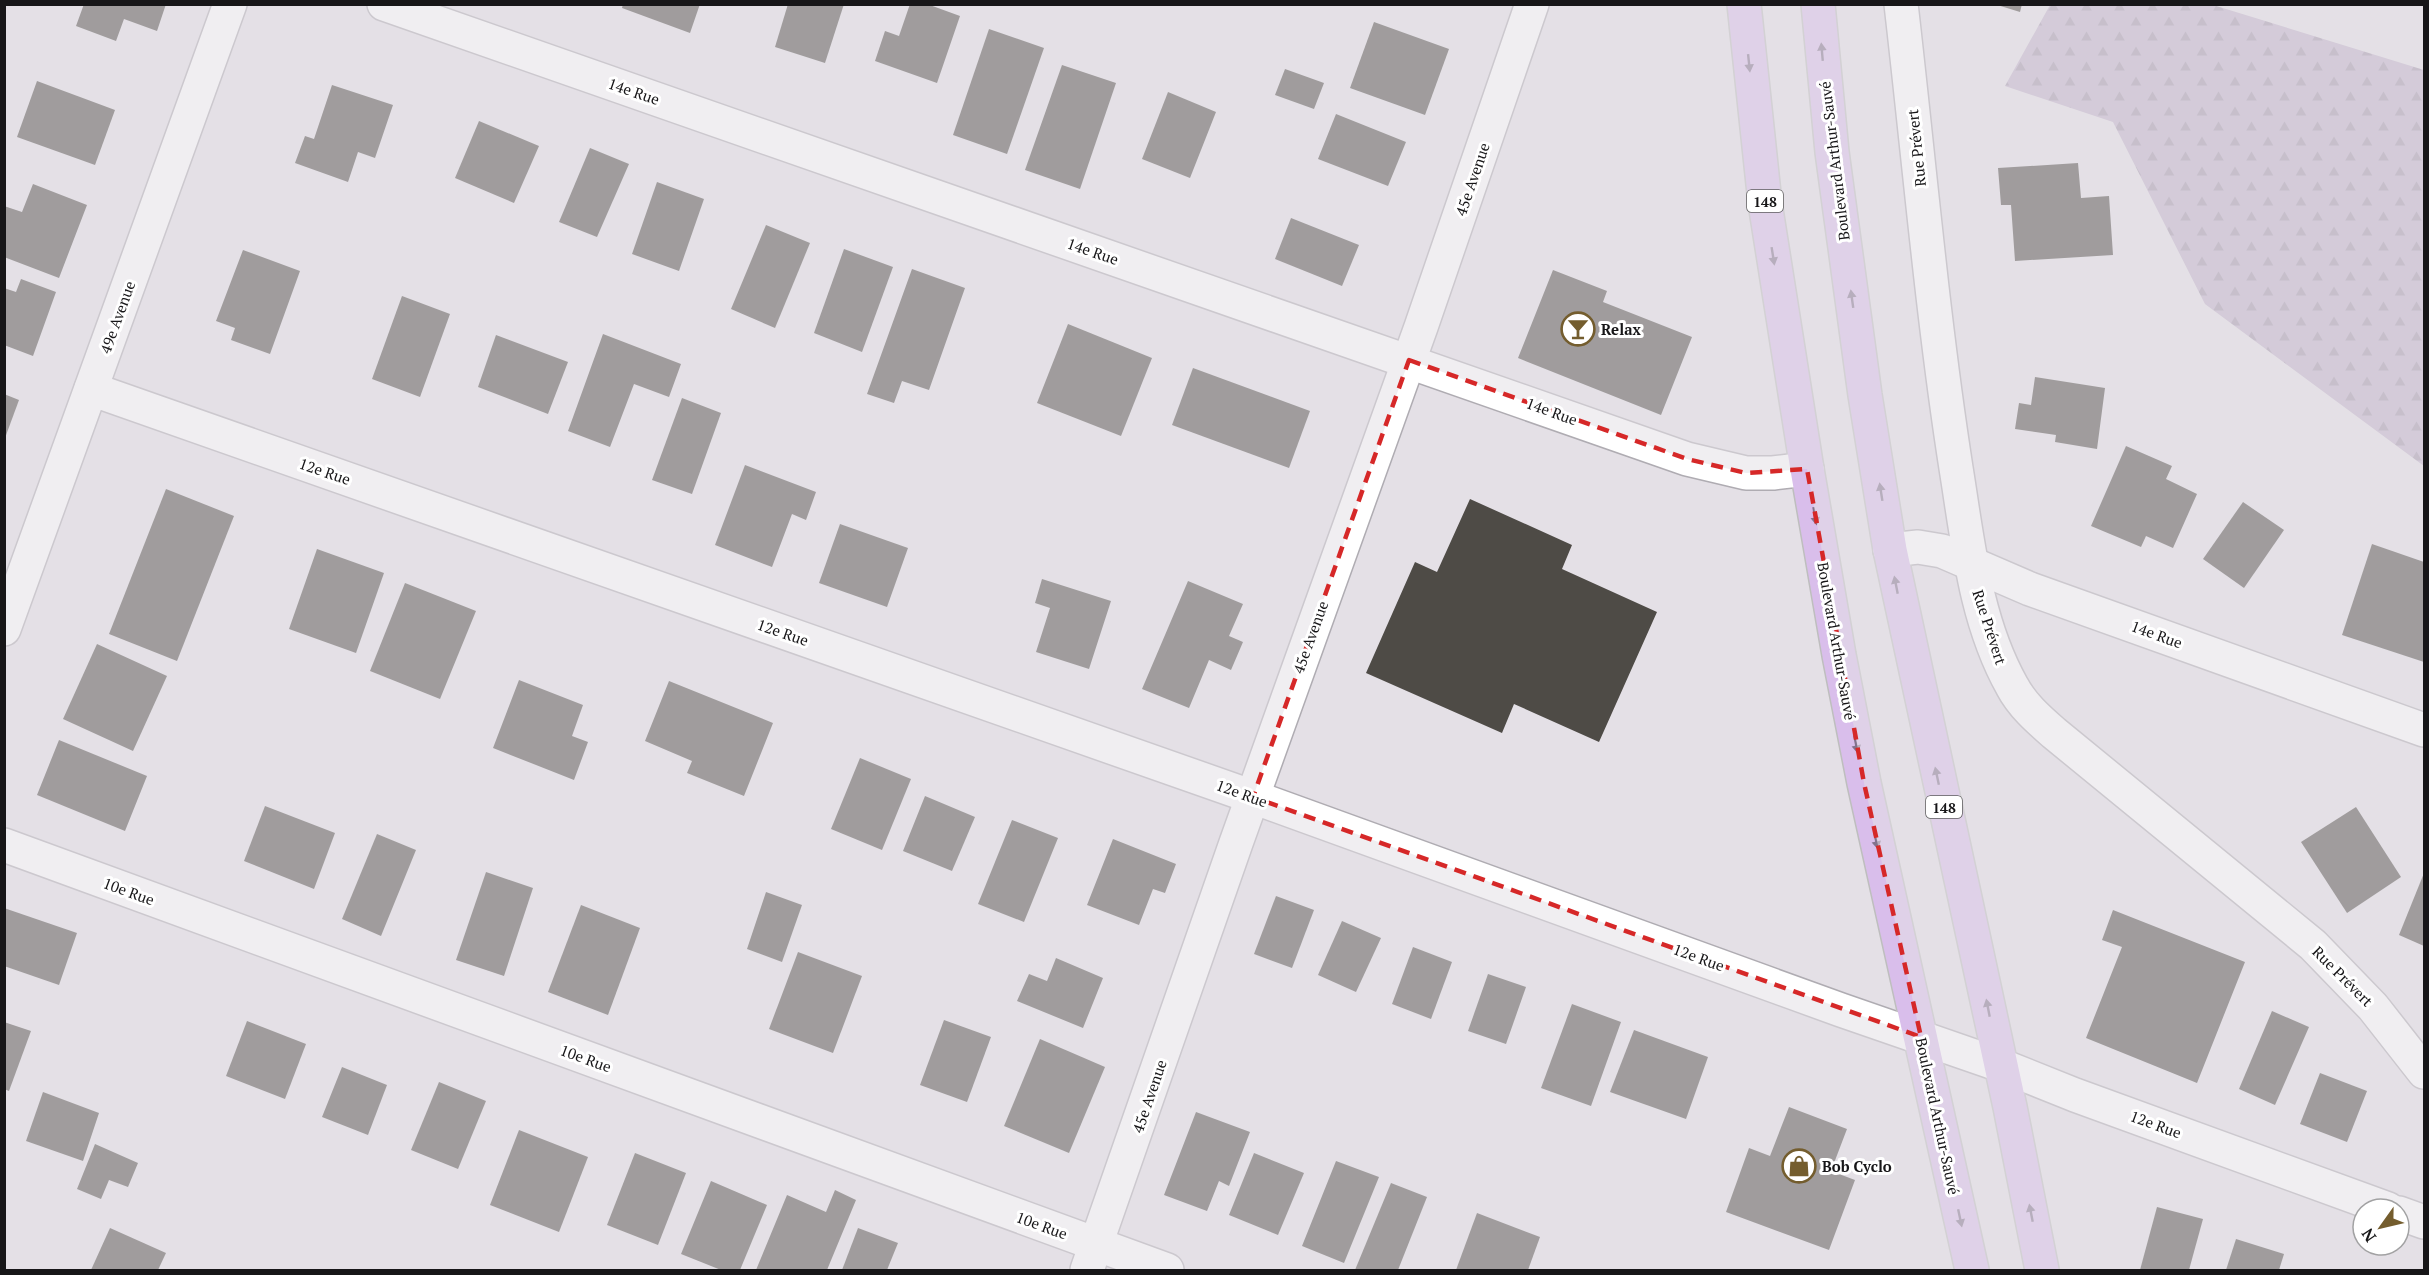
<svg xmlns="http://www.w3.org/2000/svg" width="2429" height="1275" font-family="'PT Serif',serif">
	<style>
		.forest { fill: url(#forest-firs) }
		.building { fill: #4e4b46 }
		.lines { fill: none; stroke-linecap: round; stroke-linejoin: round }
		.minor-casing { stroke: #afacb2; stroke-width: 36 }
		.primary-casing { stroke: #bebebe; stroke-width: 36 }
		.minor { stroke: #fff; stroke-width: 33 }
		.primary { stroke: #d9beeb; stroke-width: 33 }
		.oneway { fill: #82728c }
		.marked { fill: none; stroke: #d62828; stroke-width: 4.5; stroke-dasharray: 12 8; stroke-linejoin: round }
		.labels { text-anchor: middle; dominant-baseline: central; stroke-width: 6; stroke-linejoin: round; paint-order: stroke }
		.shield { fill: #fff; stroke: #5d5c5d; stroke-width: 1.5 }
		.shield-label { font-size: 14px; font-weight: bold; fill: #171618 }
		.street-label { font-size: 15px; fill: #171618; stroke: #fff }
		.poi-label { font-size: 15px; font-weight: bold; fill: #171618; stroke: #fff; text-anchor: start }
	</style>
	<defs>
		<pattern id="forest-firs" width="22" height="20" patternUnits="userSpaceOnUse" patternTransform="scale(1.5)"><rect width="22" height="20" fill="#c0b1c9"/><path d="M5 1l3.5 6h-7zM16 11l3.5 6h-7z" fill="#a498ac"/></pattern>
	</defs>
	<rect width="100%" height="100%" fill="#e4e0e6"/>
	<polygon class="forest" points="2050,5 2213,5 2424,70 2424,466 2205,304 2113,122 2005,86"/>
	<g class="building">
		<polygon points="84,4 166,4 157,31 124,19 116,41 76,26"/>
		<polygon points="623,4 700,4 690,33 622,8"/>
		<polygon points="788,4 844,4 825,63 775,47"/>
		<polygon points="910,4 927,4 960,16 937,83 875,61 885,31 899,36"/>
		<polygon points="1994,4 2022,4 2020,12"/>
		<polygon points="1374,22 1449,49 1425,115 1350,88"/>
		<polygon points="989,29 1044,48 1007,154 953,135"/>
		<polygon points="1062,65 1116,83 1080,189 1025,170"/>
		<polygon points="1285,69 1324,83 1314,109 1275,95"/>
		<polygon points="37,81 115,110 95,165 17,137"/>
		<polygon points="332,85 393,105 375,158 358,152 348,182 295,163 305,136 314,139"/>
		<polygon points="1168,92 1216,112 1190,178 1142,159"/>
		<polygon points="1336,114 1406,142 1388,186 1318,159"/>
		<polygon points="479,121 539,146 514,203 455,178"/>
		<polygon points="590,148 629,164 597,237 559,222"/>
		<polygon points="2078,163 2081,198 2109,196 2113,255 2015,261 2011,205 2001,205 1998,168"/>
		<polygon points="657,182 704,199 679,271 632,254"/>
		<polygon points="33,184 87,205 59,278 4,257 4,206 22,212"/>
		<polygon points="1291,218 1359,245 1342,286 1275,259"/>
		<polygon points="766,225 810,243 775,328 731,309"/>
		<polygon points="844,249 893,267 862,352 814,333"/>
		<polygon points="243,250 300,271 270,354 231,340 235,328 216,321"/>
		<polygon points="912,269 965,288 929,390 902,381 894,403 867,394"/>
		<polygon points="1553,270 1607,291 1603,302 1692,337 1661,415 1518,358"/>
		<polygon points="21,279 56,292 33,356 4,345 4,288 16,292"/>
		<polygon points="402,296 450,314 420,397 372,379"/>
		<polygon points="1068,324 1152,358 1121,436 1037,403"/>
		<polygon points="603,334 681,364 669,397 634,384 610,447 568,431"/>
		<polygon points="496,335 568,362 548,414 478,387"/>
		<polygon points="1193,368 1310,411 1289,468 1172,425"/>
		<polygon points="2035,377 2105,388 2097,449 2055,442 2056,435 2015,429 2019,403 2031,405"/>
		<polygon points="4,394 19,400 5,438 4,438"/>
		<polygon points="682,398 721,413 692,494 652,480"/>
		<polygon points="2126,446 2172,466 2166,479 2197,494 2173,548 2146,536 2141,547 2091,526"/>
		<polygon points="745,465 816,492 806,520 792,514 772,567 715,545"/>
		<polygon points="166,489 234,516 177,661 109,634"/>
		<polygon points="1470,499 1572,545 1562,569 1657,612 1599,742 1514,704 1502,733 1366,673 1415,562 1437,572"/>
		<polygon points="2243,502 2284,530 2244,588 2203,559"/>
		<polygon points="840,524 908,548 887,607 819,583"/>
		<polygon points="2372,544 2424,562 2424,662 2342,635"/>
		<polygon points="317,549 384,573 356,653 289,629"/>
		<polygon points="1042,579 1111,601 1089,669 1036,652 1050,608 1035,603"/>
		<polygon points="1188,581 1243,604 1229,636 1243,642 1231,670 1209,660 1189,708 1142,689"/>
		<polygon points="405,583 476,611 440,699 370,671"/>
		<polygon points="97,644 167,676 133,751 63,719"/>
		<polygon points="519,680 583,705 572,736 588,742 574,780 493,748"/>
		<polygon points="669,681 773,723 744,796 687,773 692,761 645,741"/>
		<polygon points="59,740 147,776 125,831 37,795"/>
		<polygon points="860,758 911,779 882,850 831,829"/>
		<polygon points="925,796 975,817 952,871 903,851"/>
		<polygon points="265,806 335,833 314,889 244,861"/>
		<polygon points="2356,807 2401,877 2347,913 2301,842"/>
		<polygon points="1012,820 1058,838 1024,922 978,904"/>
		<polygon points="377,834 416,850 381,936 342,919"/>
		<polygon points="1113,839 1176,864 1165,893 1153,889 1139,925 1087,905"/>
		<polygon points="486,872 533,888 504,976 456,960"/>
		<polygon points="2424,873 2424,946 2399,935"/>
		<polygon points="766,892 802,905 782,962 747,949"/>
		<polygon points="1276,896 1314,910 1292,968 1254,954"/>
		<polygon points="581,905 640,928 608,1015 548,992"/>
		<polygon points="4,908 77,933 59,985 4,966"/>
		<polygon points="2113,910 2245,962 2197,1083 2086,1038 2122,947 2102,940"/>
		<polygon points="1342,921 1381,938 1356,992 1318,975"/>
		<polygon points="1413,947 1452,962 1431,1019 1392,1004"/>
		<polygon points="798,952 862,976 833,1053 769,1029"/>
		<polygon points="1056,958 1103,978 1083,1028 1017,1001 1029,974 1047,981"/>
		<polygon points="1488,974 1526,987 1506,1044 1468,1031"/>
		<polygon points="1572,1004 1621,1022 1591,1106 1541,1088"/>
		<polygon points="2272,1011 2309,1027 2275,1105 2239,1089"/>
		<polygon points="944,1020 991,1037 967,1102 920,1085"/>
		<polygon points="247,1021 306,1044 285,1099 226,1076"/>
		<polygon points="4,1022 31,1031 9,1091 4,1089"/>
		<polygon points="1634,1030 1708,1057 1686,1119 1610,1092"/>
		<polygon points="1040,1039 1105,1067 1069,1153 1004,1126"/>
		<polygon points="342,1067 387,1085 368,1135 322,1117"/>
		<polygon points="2320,1073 2367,1091 2347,1142 2300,1124"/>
		<polygon points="439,1082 486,1101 458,1169 411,1150"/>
		<polygon points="43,1092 99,1113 83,1161 26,1141"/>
		<polygon points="1789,1107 1847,1129 1831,1171 1855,1180 1829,1250 1726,1212 1749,1148 1770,1156"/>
		<polygon points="1196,1112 1250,1132 1229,1186 1219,1181 1207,1211 1164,1195"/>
		<polygon points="519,1130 588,1157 559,1232 490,1205"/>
		<polygon points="95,1144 138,1163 128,1187 109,1180 101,1199 77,1189"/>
		<polygon points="635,1153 686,1173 658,1245 607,1225"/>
		<polygon points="1254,1153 1304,1173 1278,1235 1229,1215"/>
		<polygon points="1336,1161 1379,1177 1344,1263 1302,1246"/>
		<polygon points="711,1181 767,1205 740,1270 721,1270 681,1254"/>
		<polygon points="1391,1183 1427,1197 1398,1270 1355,1270"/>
		<polygon points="835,1190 856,1200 827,1270 756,1270 787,1195 826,1212"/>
		<polygon points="2157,1207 2203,1219 2189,1270 2140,1270"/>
		<polygon points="1477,1213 1540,1237 1528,1270 1456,1270"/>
		<polygon points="110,1228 166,1253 158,1270 91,1270"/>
		<polygon points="858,1228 898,1243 887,1270 842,1270"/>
		<polygon points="2236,1239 2284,1254 2279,1270 2226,1270"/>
	</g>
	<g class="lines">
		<defs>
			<g id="minor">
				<polyline points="384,4 1687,459 1746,473 1773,473 1807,469"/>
				<path d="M1901,4C1919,159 1932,314 1956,468C1968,542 1975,620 2012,686C2022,705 2038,719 2054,733L2313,945L2373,1007L2424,1072"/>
				<polyline points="91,389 1253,797 1841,1010 2000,1065 2075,1095 2388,1209"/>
				<polyline points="1890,550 1918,547 1942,551 2030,589 2424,730"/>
				<polyline points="4,629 230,4"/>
				<polyline points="4,845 1167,1270"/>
				<polyline points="2399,1213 2424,1222"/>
				<polyline points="1087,1270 1236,843 1421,327 1532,4"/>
			</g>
			<g id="primary">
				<polyline points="1744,4 1765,203 1807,469 1839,655 1864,783 1972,1270"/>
				<polyline points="1818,4 1832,152 1865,395 1890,550 2010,1107 2042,1270"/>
			</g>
		</defs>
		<use href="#minor" class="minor-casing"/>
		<use href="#primary" class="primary-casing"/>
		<use href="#minor" class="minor"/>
		<use href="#primary" class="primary"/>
	</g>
	<defs><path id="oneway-solid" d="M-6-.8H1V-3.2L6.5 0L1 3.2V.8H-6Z" transform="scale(1.5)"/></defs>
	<g class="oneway">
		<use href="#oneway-solid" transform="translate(1822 52) rotate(-95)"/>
		<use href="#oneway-solid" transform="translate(1749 63) rotate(84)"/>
		<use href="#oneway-solid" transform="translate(1773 256) rotate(81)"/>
		<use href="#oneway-solid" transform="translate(1852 299) rotate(-98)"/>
		<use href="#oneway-solid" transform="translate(1881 492) rotate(-99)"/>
		<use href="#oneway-solid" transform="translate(1815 516) rotate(80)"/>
		<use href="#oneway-solid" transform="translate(1896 585) rotate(-101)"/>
		<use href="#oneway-solid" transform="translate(1856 744) rotate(79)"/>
		<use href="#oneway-solid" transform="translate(1937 776) rotate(-102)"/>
		<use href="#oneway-solid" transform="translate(1876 840) rotate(78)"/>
		<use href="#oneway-solid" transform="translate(1988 1008) rotate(-101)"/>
		<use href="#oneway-solid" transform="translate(2031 1213) rotate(-101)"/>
		<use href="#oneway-solid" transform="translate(1960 1218) rotate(78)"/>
	</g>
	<path d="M0 0H2429V1275H0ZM1409,360L1687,459L1746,473L1807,469L1864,783L1921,1037L1253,797Z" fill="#e4e0e6" fill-opacity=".55" fill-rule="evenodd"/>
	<path class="marked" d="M1409,360L1687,459L1746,473L1807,469L1864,783L1921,1037L1253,797Z"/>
	<defs>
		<symbol id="bar-ring" viewBox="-11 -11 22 22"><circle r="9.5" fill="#fff" stroke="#745d2e" stroke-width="1.5"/><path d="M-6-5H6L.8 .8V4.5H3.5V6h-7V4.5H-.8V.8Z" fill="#745d2e"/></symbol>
		<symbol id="shop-ring" viewBox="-11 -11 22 22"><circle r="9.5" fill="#fff" stroke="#745d2e" stroke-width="1.5"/><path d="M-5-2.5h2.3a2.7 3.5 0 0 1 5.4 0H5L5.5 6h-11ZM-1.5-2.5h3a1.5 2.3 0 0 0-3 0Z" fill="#745d2e"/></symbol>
	</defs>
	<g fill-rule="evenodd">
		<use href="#bar-ring" x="1559" y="310" width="38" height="38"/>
		<use href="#shop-ring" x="1780" y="1147" width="38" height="38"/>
	</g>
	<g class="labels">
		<g class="shield">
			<rect x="1747" y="190" width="36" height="22" rx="4.5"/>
			<rect x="1926" y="796" width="36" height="22" rx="4.5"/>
		</g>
		<g class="shield-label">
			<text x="1765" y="201">148</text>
			<text x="1944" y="807">148</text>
		</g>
		<g class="street-label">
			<text transform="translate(634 91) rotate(19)">14e Rue</text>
			<text transform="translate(1916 148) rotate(-96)">Rue Prévert</text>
			<text transform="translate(1834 161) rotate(-97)">Boulevard Arthur-Sauvé</text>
			<text transform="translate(1472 179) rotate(-71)">45e Avenue</text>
			<text transform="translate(1093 251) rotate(19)">14e Rue</text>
			<text transform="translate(117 317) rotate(-70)">49e Avenue</text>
			<text transform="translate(1552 411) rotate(20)">14e Rue</text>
			<text transform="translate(325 471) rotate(19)">12e Rue</text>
			<text transform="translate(1990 627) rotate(72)">Rue Prévert</text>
			<text transform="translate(783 632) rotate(19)">12e Rue</text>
			<text transform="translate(2157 634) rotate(20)">14e Rue</text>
			<text transform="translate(1310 637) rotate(-70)">45e Avenue</text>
			<text transform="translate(1837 641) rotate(80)">Boulevard Arthur-Sauvé</text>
			<text transform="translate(1242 793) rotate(20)">12e Rue</text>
			<text transform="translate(129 891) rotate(20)">10e Rue</text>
			<text transform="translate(1699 957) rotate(20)">12e Rue</text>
			<text transform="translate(2343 976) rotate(45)">Rue Prévert</text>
			<text transform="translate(586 1058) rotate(20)">10e Rue</text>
			<text transform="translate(1149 1096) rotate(-71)">45e Avenue</text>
			<text transform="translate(1938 1116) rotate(78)">Boulevard Arthur-Sauvé</text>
			<text transform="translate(2156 1124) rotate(20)">12e Rue</text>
			<text transform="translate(1042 1225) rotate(20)">10e Rue</text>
		</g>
		<g class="poi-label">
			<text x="1601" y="329">Relax</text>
			<text x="1822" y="1166">Bob Cyclo</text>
		</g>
	</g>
	<rect width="2429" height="1275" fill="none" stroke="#171618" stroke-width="12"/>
	<g transform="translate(2381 1227) rotate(236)"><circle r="28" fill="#ffffff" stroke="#a2a2a3" stroke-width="1.5"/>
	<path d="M0-4.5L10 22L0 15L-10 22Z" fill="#745d2e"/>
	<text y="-9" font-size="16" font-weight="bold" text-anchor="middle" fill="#171618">N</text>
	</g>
</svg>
